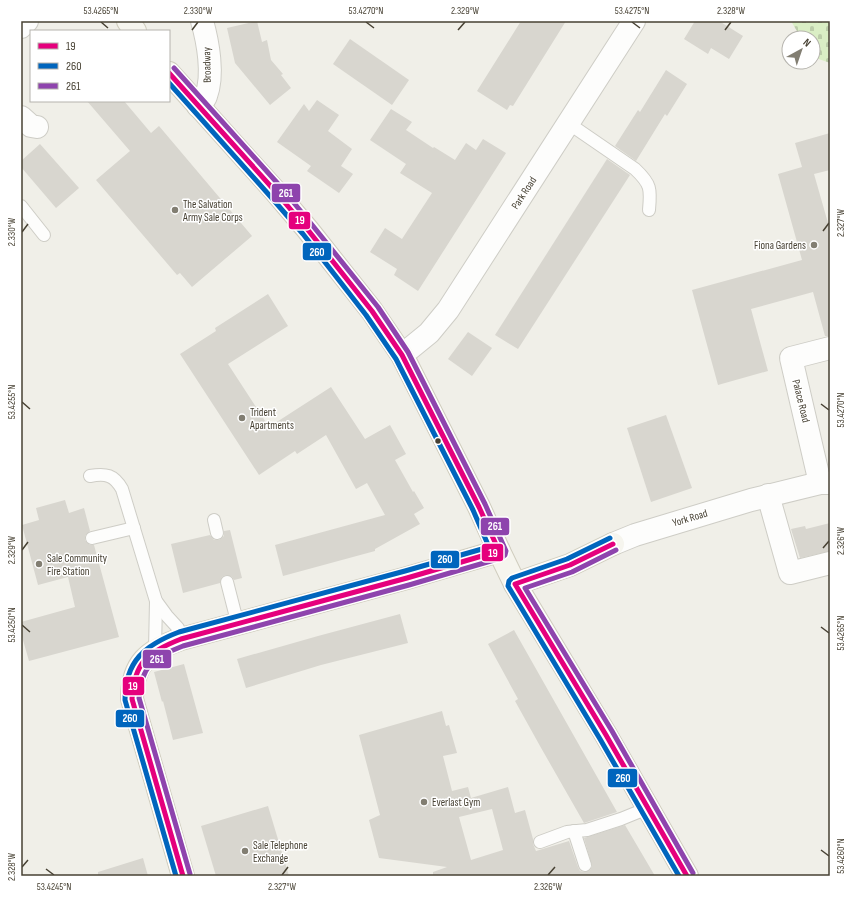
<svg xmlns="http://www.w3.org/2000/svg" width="851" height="897" font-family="'Sofia Sans Condensed',sans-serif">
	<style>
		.cemetery { fill: url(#cemetery-stones) }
		.building { fill: #d8d6cf; fill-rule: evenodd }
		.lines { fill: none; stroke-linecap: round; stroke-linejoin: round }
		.lane-casing { stroke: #cecdc6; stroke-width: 14 }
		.street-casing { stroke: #cecdc6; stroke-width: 24 }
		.secondary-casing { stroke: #d0cdbe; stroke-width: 24 }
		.lane { stroke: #fdfdfc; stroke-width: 12 }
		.street { stroke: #fdfdfc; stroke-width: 22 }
		.secondary { stroke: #f6f5ee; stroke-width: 22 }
		.bus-1-casing { stroke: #fff; stroke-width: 8 }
		.bus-2-casing { stroke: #fff; stroke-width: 8 }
		.bus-3-casing { stroke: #fff; stroke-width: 8 }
		.bus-1 { stroke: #e5007d; stroke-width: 5 }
		.bus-2 { stroke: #0065bd; stroke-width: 5 }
		.bus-3 { stroke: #8e44ad; stroke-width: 5 }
		.ticks { fill: none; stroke: #474133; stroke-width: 1.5 }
		.poi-dot { fill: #827e72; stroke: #fff; stroke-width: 1.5 }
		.bus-dot { fill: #474133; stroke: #fff; stroke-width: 1.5 }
		.labels { text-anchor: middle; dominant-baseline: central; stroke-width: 3; stroke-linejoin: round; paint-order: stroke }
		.street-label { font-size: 11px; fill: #474133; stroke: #fff }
		.poi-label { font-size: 11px; fill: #474133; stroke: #fff; text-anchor: start }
		.line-badge { stroke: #fff; stroke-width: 1.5 }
		.badge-label { font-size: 11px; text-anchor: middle; font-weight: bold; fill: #fff }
		.neatline { fill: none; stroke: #474133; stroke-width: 1.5 }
		.ticks-label { font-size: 10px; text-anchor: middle; fill: #474133 }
	</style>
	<defs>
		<pattern id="cemetery-stones" width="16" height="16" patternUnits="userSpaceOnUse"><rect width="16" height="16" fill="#daeec5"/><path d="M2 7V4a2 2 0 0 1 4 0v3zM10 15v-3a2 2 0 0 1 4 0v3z" fill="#bccdaa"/></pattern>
	</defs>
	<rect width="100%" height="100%" fill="#f0efe8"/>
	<polygon class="cemetery" points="791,21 830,21 830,63 813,57 813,38 801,38"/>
	<g class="building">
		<polygon points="257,21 262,42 267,40 271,60 283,74 281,75 291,88 270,105 235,63 227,28"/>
		<polygon points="521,21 566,21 513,106 510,105 507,110 477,91"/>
		<polygon points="695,21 719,21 743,36 729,59 711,48 708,54 684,39"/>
		<polygon points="350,39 409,80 392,105 333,64"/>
		<polygon points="666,70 687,84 667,116 665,114 636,161 615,146 638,110 640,112"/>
		<polygon points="317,100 339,115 328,131 352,149 341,166 353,174 339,193 307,171 311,166 277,142 304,104 309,111"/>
		<polygon points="87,101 124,101 151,133 159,126 252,236 192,287 180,273 177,275 96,180 130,151"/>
		<polygon points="391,109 412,122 406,130 433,148 434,147 455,160 466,143 476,150 483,139 506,153 418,291 394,275 397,269 370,252 385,228 402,239 432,193 400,173 406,164 370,140"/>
		<polygon points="830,133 830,170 814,174 830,230 830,336 825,336 813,292 751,309 768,371 718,385 692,290 802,260 778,174 802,167 795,143"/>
		<polygon points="40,144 79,188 56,208 21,167 21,161"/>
		<polygon points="607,159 630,175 518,349 495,335"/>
		<polygon points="268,294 288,326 228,364 269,427 331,387 365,439 390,425 406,454 395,460 413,492 414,491 424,508 414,514 420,524 375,549 375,551 283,576 275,545 385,515 367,483 356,489 326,435 297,454 295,451 259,475 180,354 216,331 215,328"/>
		<polygon points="468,332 492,348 472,376 448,359"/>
		<polygon points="666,415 692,488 651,502 627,428"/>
		<polygon points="65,500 69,513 84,508 90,531 85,536 85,540 90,545 94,545 119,637 29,661 21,633 21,622 75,607 68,577 38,585 22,525 39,520 36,508"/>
		<polygon points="830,523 830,551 800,558 791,529 805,526 806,529"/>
		<polygon points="230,530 242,578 234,580 232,577 226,575 222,577 220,583 183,593 171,544 210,535 214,540 219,540 224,536 224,531"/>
		<polygon points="400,614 408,643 321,665 246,688 237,659 318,636"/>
		<polygon points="514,630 617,812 584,823 540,746 515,701 518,699 488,644"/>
		<polygon points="184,664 203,733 173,740 163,701 162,702 154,672"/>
		<path d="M442,711L446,726L449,725L457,753L443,756L452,791L468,787L471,798L508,787L515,813L525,810L533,839V844L536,851L569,841L578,867L580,871L584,872L590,870L592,866L584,838L625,825L655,876H433V872L447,867L379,858L369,820L380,815L359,735ZM492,809L503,850L471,860L459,817Z"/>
		<polygon points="268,806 289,876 216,876 201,826"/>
		<polygon points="143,858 148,876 98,876 98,872"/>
	</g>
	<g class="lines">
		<defs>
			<g id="lane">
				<path d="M568,123L635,169C651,184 651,189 649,210"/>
				<polyline points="21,206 44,235"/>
				<path d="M90,476C106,473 114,475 122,489L156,601L167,616L178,628L181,639"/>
				<polyline points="214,520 217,533"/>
				<polyline points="92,538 134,528"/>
				<polyline points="227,582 238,625"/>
				<polyline points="155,650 156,601"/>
				<polyline points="574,831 585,865"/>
				<polyline points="540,842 567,832 587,830 621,819 648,808"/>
			</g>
			<g id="street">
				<polyline points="21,27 27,21"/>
				<path d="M198,106C201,103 205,100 206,96C214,75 208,42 202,21"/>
				<polyline points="21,117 31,126 37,127"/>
				<polyline points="402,355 429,333 448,310 634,21"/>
				<polyline points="820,483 791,358 830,348"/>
				<polyline points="768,495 790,573 830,563"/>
				<polyline points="613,544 635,535 751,500 820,483 830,483"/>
			</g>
			<g id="secondary">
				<polyline points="128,21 135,31"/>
				<polyline points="169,73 275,191 308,230 372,311 402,355 479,507 499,551 515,584 606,735 687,876"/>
				<polyline points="515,584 570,565 613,544"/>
				<path d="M183,876L132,699C132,663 149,650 181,639L407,578L499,551"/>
			</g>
		</defs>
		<use href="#lane" class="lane-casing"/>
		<use href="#street" class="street-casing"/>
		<use href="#secondary" class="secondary-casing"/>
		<use href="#lane" class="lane"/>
		<use href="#street" class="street"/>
		<use href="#secondary" class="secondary"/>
		<defs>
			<g id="bus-1">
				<path d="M169,73L275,191L308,230L372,311L402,355L479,507L499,551L407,578L181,639C148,652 134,662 132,699L183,876"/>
				<polyline points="613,544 570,565 515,584 606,735 687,876"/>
			</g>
			<g id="bus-2">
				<path d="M169,83L270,196L303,234L366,315L396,359L473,510L489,547L405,571L179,632C145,645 125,661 125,700L176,876"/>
				<polyline points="610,538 567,559 512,578 509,581 508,586 600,739 679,876"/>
			</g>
			<g id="bus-3">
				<path d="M174,68L280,186L313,226L378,307L408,352L485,504L506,551L505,555L501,558L409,585L183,646C154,657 141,666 139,698L190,874"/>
				<polyline points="616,550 572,572 525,588 612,731 693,873"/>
			</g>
		</defs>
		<use href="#bus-1" class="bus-1-casing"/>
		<use href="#bus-2" class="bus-2-casing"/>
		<use href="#bus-3" class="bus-3-casing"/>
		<use href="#bus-1" class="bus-1"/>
		<use href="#bus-2" class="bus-2"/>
		<use href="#bus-3" class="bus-3"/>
	</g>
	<path class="ticks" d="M101,22L108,28M366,22L374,28M632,22L640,28M192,30L198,22M458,30L465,22M725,30L731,22M823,231L829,223M22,232L28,224M22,402L30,409M821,404L829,410M823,548L829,541M22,550L28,542M22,625L30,632M821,627L829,633M821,850L829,856M22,867L28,860M46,869L54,875M282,875L288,867M548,875L555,867"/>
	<g class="poi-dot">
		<circle cx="175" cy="210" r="4"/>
		<circle cx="814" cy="245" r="4"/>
		<circle cx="242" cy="418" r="4"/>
		<circle cx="39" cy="564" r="4"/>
		<circle cx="424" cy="802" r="4"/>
		<circle cx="245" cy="851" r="4"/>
	</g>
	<circle class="bus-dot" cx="438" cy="441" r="3.5"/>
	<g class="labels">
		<g class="street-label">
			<text transform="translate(207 65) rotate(-91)">Broadway</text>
			<text transform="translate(524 193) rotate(-57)">Park Road</text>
			<text transform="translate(801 401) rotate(76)">Palace Road</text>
			<text transform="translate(690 518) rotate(-17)">York Road</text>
		</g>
		<g class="poi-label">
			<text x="183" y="204">The Salvation<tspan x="183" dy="13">Army Sale Corps</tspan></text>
			<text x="806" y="245" text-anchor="end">Fiona Gardens</text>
			<text x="250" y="412">Trident<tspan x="250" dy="13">Apartments</tspan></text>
			<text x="47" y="558">Sale Community<tspan x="47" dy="13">Fire Station</tspan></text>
			<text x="432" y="802">Everlast Gym</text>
			<text x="253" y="845">Sale Telephone<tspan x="253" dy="13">Exchange</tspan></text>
		</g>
	</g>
	<g class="line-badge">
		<rect x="271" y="183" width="30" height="20" rx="4" fill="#8e44ad"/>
		<rect x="288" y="211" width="23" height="19" rx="4" fill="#e5007d"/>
		<rect x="302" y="242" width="30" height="19" rx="4" fill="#0065bd"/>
		<rect x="480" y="517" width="30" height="19" rx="4" fill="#8e44ad"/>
		<rect x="481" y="543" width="23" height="19" rx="4" fill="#e5007d"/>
		<rect x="430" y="550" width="30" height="19" rx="4" fill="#0065bd"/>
		<rect x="142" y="649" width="30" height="20" rx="4" fill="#8e44ad"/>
		<rect x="122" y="676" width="23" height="20" rx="4" fill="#e5007d"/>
		<rect x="115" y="709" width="30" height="19" rx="4" fill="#0065bd"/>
		<rect x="607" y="768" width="31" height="20" rx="4" fill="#0065bd"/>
	</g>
	<g class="badge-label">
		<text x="286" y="197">261</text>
		<text x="300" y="224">19</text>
		<text x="317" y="256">260</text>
		<text x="495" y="530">261</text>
		<text x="493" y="557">19</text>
		<text x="445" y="563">260</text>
		<text x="157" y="663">261</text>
		<text x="133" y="690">19</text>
		<text x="130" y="722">260</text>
		<text x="623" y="782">260</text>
	</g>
	<rect width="851" height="897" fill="none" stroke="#ffffff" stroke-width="44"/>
	<rect x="30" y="30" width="140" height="72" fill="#ffffff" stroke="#b5b3ad"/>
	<rect x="38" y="43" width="20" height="6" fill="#e5007d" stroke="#b5b3ad"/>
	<text x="66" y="50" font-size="12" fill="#474133">19</text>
	<rect x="38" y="63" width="20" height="6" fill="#0065bd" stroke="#b5b3ad"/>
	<text x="66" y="70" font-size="12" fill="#474133">260</text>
	<rect x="38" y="83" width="20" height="6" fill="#8e44ad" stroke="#b5b3ad"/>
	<text x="66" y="90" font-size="12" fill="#474133">261</text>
	<g transform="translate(801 50) rotate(40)"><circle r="19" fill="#ffffff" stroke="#b5b3ad"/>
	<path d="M0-3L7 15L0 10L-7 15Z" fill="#827e72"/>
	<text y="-6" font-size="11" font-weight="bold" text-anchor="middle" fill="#474133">N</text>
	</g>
	<rect x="22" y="22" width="807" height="853" class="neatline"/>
	<g class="ticks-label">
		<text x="101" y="14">53.4265°N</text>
		<text x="198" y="14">2.330°W</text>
		<text x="366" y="14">53.4270°N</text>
		<text x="465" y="14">2.329°W</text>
		<text x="632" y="14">53.4275°N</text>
		<text x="731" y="14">2.328°W</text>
		<text transform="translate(840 223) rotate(-90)" y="4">2.327°W</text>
		<text transform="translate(11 232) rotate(-90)" y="4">2.330°W</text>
		<text transform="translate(11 402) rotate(-90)" y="4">53.4255°N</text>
		<text transform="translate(840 410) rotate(-90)" y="4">53.4270°N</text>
		<text transform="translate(840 541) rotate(-90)" y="4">2.326°W</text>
		<text transform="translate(11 550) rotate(-90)" y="4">2.329°W</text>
		<text transform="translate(11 625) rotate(-90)" y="4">53.4250°N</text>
		<text transform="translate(840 633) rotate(-90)" y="4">53.4265°N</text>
		<text transform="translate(840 856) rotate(-90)" y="4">53.4260°N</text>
		<text transform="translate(11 867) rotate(-90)" y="4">2.328°W</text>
		<text x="54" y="890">53.4245°N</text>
		<text x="282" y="890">2.327°W</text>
		<text x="548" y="890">2.326°W</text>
	</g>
</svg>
